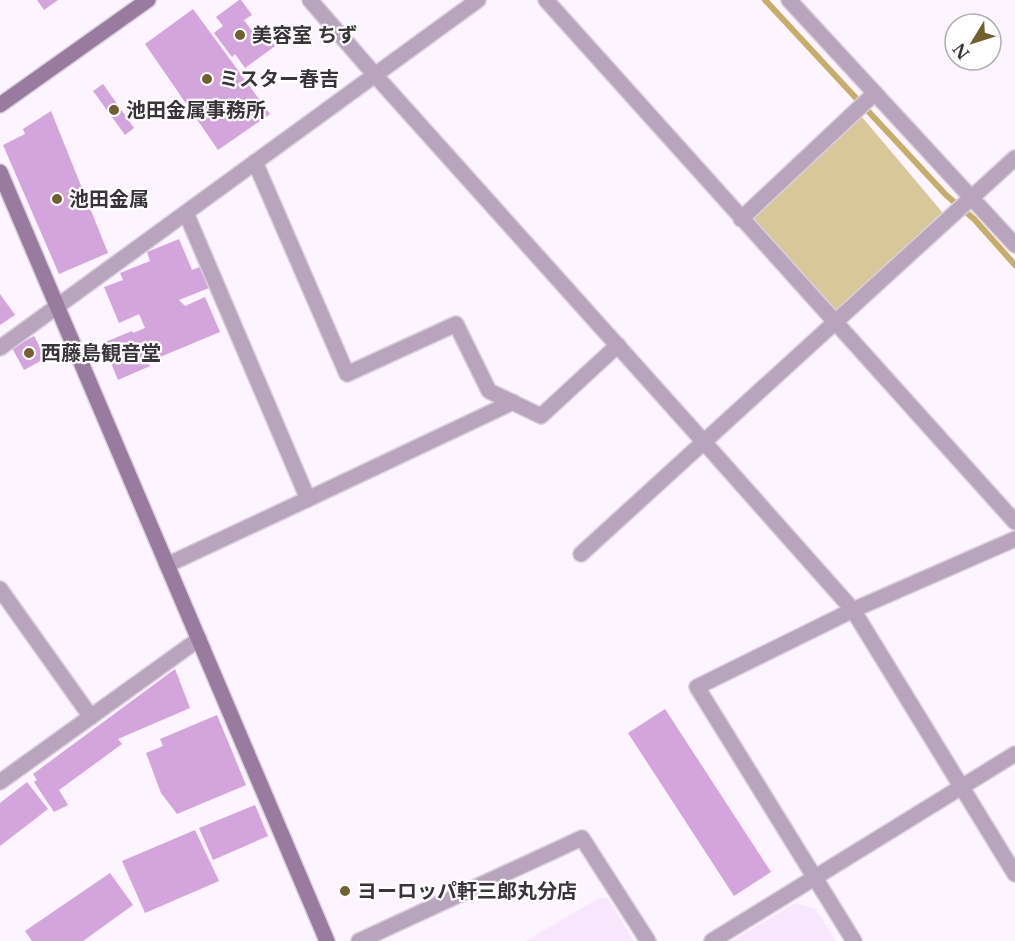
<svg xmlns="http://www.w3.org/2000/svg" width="1015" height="941" font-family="'Libre Baskerville','Noto Sans JP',serif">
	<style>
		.built { fill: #f8e6fc }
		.green { fill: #d7c799 }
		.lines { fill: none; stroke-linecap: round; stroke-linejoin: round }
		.stream { stroke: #c6ae69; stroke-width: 6 }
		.building { fill: #d4a5dd }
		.street-casing { stroke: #d9d1db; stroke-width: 18 }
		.secondary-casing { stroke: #d9d1db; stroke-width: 18 }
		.street { stroke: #b8a4bc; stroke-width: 15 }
		.secondary { stroke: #997b9f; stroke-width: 15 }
		.poi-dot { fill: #72612f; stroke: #fff; stroke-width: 2 }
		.labels { text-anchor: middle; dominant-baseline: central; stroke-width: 4.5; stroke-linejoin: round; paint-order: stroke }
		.poi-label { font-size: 20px; font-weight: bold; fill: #39343a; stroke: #fff; text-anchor: start }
	</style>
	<rect width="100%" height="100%" fill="#fcf4fe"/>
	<g class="built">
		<polygon points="599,898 608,898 633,941 526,941"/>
		<polygon points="796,903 815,909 836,941 732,941"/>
	</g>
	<polygon class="green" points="856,110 948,219 836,322 741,219"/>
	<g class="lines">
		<polyline class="stream" points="765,0 946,195 974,219 1015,265"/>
	</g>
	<g class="building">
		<polygon points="37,0 58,0 44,10"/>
		<polygon points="239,0 241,0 252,15 244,20 255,35 263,29 275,46 245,68 235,54 232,57 214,33 223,26 216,17"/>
		<polygon points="193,9 270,114 218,150 145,44"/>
		<polygon points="103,84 134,128 125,135 93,91"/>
		<polygon points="51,111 108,253 59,274 3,145 25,134 23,129"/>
		<polygon points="179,239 192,270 200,267 209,288 179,300 185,306 205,297 220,332 148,362 150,366 118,380 103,343 132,331 133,333 145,328 139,314 119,323 104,287 123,280 120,273 150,261 147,252"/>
		<polygon points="0,294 15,315 0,325"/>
		<polygon points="34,336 46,358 24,370 12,348"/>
		<polygon points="175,669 190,708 118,739 122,744 59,790 68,805 54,812 34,782 37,780 33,774"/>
		<polygon points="665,709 771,872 734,896 628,733"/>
		<polygon points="217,715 246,785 177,814 161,793 146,753 163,746 160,739"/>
		<polygon points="27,782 48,809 0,846 0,803"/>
		<polygon points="255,805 268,836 213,860 199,828"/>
		<polygon points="195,830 219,881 145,913 122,861"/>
		<polygon points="110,873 133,905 83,941 32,941 25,931"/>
	</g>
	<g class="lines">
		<defs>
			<g id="street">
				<polyline points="310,0 375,75 704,442 853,610 1015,874"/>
				<polyline points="546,0 1015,522"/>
				<polyline points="789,0 1015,245"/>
				<polyline points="255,162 347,374 456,324 489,391 541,416 618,345"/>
				<polyline points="186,213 308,499 513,402"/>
				<polyline points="741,219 875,93"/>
				<polyline points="0,348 478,0"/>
				<polyline points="581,554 1015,158"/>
				<polyline points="167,565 308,499"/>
				<polyline points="0,589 91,717"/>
				<polyline points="0,782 199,639"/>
				<polyline points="359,941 582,838 648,941"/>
				<polyline points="712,941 1015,754"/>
				<polyline points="854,941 697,687 853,610 1015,539"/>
			</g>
			<g id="secondary">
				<polyline points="0,105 148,0"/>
				<polyline points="0,172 327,941"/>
			</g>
		</defs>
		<use href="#street" class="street-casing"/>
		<use href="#secondary" class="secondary-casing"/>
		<use href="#street" class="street"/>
		<use href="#secondary" class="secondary"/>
	</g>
	<g class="poi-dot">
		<circle cx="240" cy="35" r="6"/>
		<circle cx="207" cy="79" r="6"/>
		<circle cx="114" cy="110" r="6"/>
		<circle cx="57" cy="199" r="6"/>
		<circle cx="29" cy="353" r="6"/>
		<circle cx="345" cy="891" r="6"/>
	</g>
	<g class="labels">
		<g class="poi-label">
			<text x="252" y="35">美容室 ちず</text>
			<text x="219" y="79">ミスター春吉</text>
			<text x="126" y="110">池田金属事務所</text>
			<text x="69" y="199">池田金属</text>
			<text x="41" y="353">西藤島観音堂</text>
			<text x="357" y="891">ヨーロッパ軒三郎丸分店</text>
		</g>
	</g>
	<g transform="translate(973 42) rotate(232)"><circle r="28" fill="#ffffff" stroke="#b0aeb0" stroke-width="1.5"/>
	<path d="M0-4.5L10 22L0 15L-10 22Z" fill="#72612f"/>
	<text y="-9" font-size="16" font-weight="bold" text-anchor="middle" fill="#39343a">N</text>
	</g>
</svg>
